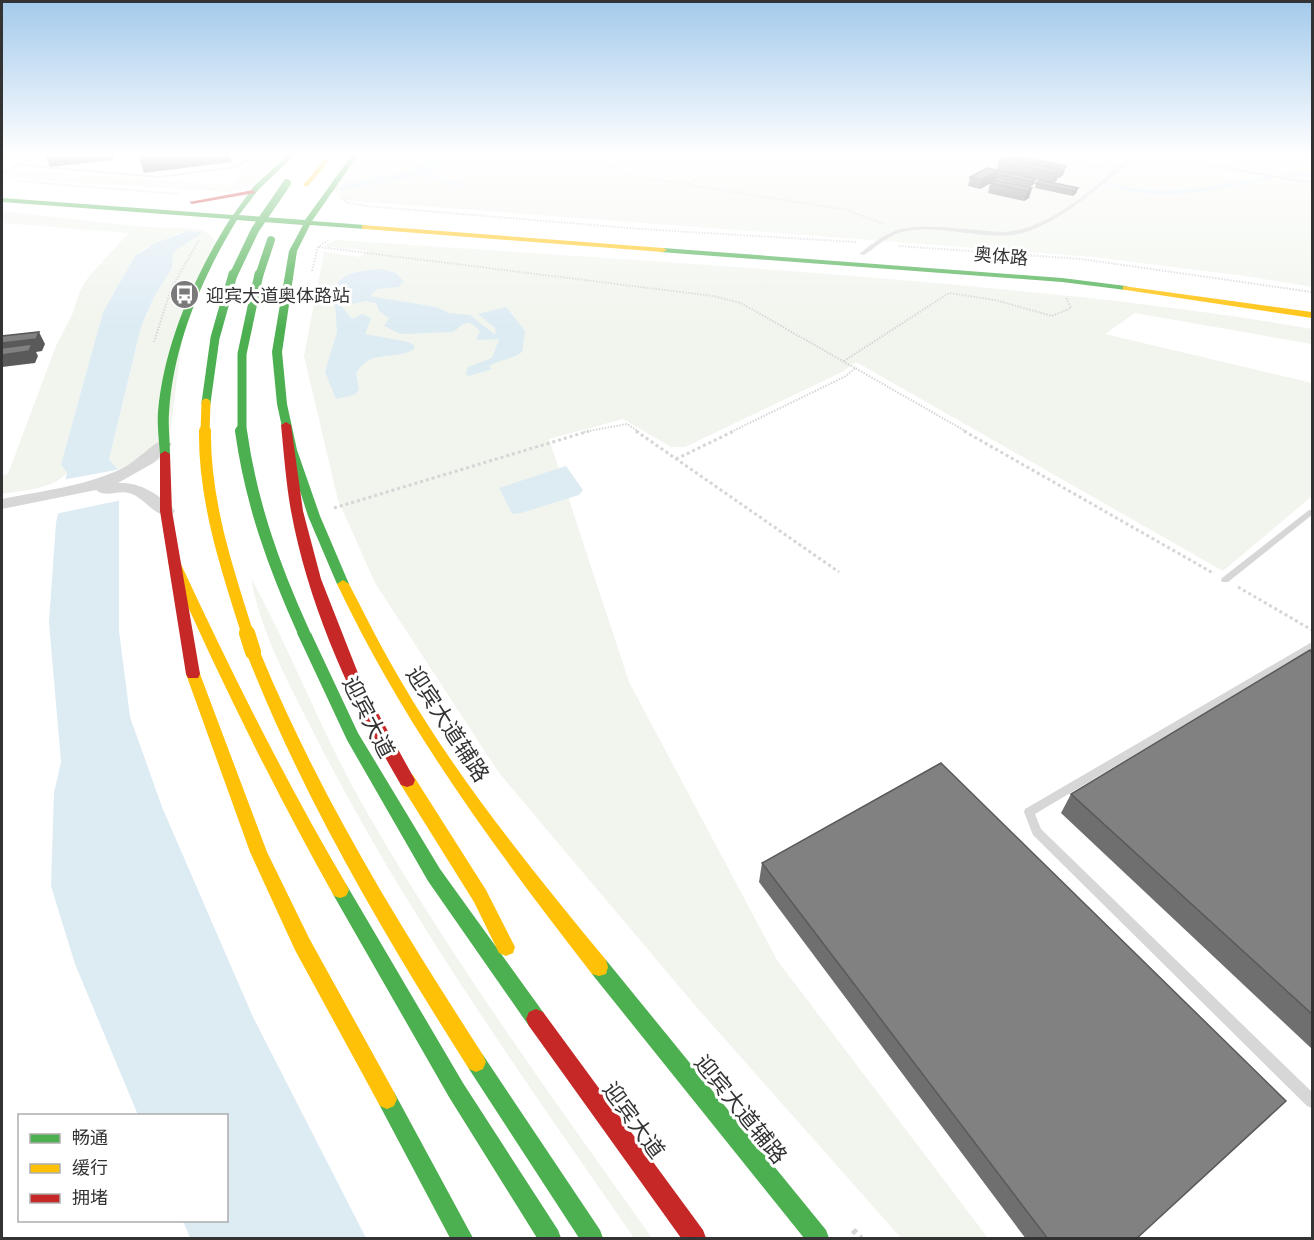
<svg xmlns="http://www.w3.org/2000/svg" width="1314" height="1240" font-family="'Space Grotesk','Noto Sans SC',sans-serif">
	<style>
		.green { fill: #f1f5ed }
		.water { fill: #ddebf3 }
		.pier { fill: #fff }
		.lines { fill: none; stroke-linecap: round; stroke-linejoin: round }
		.stream { stroke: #ddebf3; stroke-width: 4 }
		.path-far2 { stroke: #d6d6d6; stroke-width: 2; stroke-dasharray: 1.5 1.5; stroke-linecap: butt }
		.path-far1 { stroke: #d6d6d6; stroke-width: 3; stroke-dasharray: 3 3; stroke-linecap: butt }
		.path { stroke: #d6d6d6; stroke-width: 6; stroke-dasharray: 4.5 4.5; stroke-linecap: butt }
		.lane { fill: #d7d7d7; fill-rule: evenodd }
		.street { fill: #d7d7d7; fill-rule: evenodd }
		.fast { fill: #4caf50; fill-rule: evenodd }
		.slow { fill: #ffc107; fill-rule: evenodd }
		.jam { fill: #c62828; fill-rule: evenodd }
		.fast-bridge-far2 { stroke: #4caf50; stroke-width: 8 }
		.fast-bridge-far1 { stroke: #4caf50; stroke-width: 9 }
		.fast-bridge { stroke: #4caf50; stroke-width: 12 }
		.slow-bridge-far2 { stroke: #ffc107; stroke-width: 9 }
		.slow-bridge-far1 { stroke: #ffc107; stroke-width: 12 }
		.slow-bridge { stroke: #ffc107; stroke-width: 16 }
		.wall { fill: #6f6f6f }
		.shaded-wall { fill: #5a5a5a }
		.building { fill: #818181; stroke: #5a5a5a; stroke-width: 1.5 }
		.labels { text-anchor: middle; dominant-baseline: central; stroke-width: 6; stroke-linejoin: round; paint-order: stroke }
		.far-street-label { font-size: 18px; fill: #333; stroke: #fff }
		.far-poi-label { font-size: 18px; fill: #333; stroke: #fff; text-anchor: start }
		.street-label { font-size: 22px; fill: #333; stroke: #fff }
	</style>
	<rect width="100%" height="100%" fill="#fff"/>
	<g class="green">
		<path d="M260,155H283C266,172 253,190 228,192L2,178V169L230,185Z"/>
		<polygon points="351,155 1312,155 1312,287 1245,276 1094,257 341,200 328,182"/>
		<path d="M2,211L145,227L198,229L208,233L219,244L184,324L167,458L119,470L109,461L141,327L154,297L172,268L173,252L200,232L179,233L145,248L135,256L103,312L61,464L67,473C51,490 23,490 2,494V475L8,474L56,346L72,315L80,291L89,276L129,233L2,223Z"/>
		<path d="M336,240C525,253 714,264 902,280C1039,292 1176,305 1312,329V344L1135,313L1105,334L1312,383V496L1223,571L856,362L842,372L685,447H671L623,419L549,439L629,682L777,960L988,1238H901L699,1010L499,773L375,583L338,500L304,356L324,252L360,257L368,251L323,246Z"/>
		<path d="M251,578C291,651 320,729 361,802C447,953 551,1096 652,1238H634C524,1079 411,921 322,749C295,695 262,639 251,578Z"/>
	</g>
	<g class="water">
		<polygon points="428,155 443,155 443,166 430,175 470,186 448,185 430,177 419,176 340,191 344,184 412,171 427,163"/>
		<polygon points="188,231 201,232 201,234 173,252 172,268 154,297 141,327 109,460 119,470 119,631 130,717 162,807 253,1017 366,1238 190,1238 183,1221 226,1220 226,1116 138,1115 75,964 51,886 54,793 61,762 49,622 56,523 67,473 61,464 103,312 135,256 155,243"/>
		<path d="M380,269L396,273L404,281L399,287L377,289L370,296L436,307L449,313L470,315L494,334L496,333L495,328L478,314L506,307L525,331L522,352C512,360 498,359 489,367L492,369L469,376L466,374L468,367L492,358L499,339L476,340L480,331C467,317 464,324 453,332L401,334L384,326L389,318L379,311L376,303L366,301L347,305L345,299L334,289C342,271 363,271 380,269Z"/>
		<path d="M338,302L352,319L362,314L371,318L365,334L408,342L414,345V349C393,362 373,347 356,373L359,390L354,395L336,399L325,372L337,332L335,303Z"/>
		<polygon points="566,466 583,490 579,495 521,513 512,514 499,488"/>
	</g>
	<polygon class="pier" points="121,469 122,500 55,514 62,480"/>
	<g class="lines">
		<g class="stream">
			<polyline points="1119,158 1123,155"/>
			<polyline points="1282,176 1312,174"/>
			<path d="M1103,182C1155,202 1217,188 1270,178"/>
		</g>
		<g class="path-far2">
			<polyline points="601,155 602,159 626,175 847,210 883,224"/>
			<polyline points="1026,155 1044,160 1102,166"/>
			<polyline points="16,181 179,194"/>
			<polyline points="689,183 700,177 710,165 746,155"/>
			<polyline points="344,197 345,202 366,206 640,229 856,242"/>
			<polyline points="899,246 1081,259 1312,292"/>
			<polyline points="319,247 713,296 741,303 967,432"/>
			<polyline points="312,271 318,247 328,240"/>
			<polyline points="154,342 171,289 199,240"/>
			<polyline points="844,361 949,293 995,300 1052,316 1071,308 1066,297"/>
			<polyline points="584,432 627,424 639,432"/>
			<polyline points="731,432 846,376 856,367"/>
		</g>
		<g class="path-far1">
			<polyline points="636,431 839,572"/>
			<polyline points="964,431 1213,573"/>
			<polyline points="676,459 734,431"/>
			<polyline points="334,508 589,431"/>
			<polyline points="1238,587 1312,630"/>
		</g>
		<polyline class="path" points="853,1230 861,1238"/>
		<g class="lane">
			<polygon points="36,155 41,155 23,164 159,176 236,166 251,155 256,155 237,168 159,178 19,166 2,174 2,172"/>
			<path d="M1132,155H1137C1109,181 1059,223 1023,233C985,243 935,221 899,233C886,237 875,248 864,255L859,254C869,246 882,236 895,231C924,221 975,232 1007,232C1056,226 1095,185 1132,155Z"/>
			<polygon points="1147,155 1156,155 1312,182 1312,184"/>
			<polygon points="1309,510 1312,510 1312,515 1228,582 1222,582 1221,580 1222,578"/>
			<polygon points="1312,642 1312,649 1035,814 1041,829 1312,1092 1312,1108 1307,1106 1033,835 1024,812 1025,809"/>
		</g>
		<path class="street" d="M164,439L172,444L155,462L118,483C140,482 156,493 172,507L175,511L172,515C155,519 145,497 129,493C118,490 105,498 96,490L2,509V499C41,491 81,487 119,470C134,464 154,442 164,439Z"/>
		<g class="fast">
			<path d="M288,155H295L259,189L239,215L305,220L352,155H358L312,221L365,225L369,227L365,229L310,225L297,251L282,352L287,404L297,450L320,516L349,584L343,588L337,584L308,516L287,450L277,404L272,352L289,251L303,225L237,220C202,277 173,345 169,413C168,426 170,440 170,454L165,457L160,454C159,440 157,426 158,412C164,344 194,277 230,219L2,202V198L233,215L254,186Z"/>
			<polygon points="663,248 1062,278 1126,286 1130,288 1126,290 1062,282 660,252 659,250"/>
			<polygon points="304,628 311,633 358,733 440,869 543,1012 546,1019 543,1026 536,1029 529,1026 428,881 347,740 297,633"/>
			<polygon points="340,882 346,884 463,1083 558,1230 561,1238 537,1238 449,1097 334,896 331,890 334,884"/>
			<polygon points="599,958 606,960 826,1230 829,1238 804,1238 592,974 590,967 592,960"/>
			<polygon points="476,1052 483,1055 600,1230 603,1238 579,1238 469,1069 466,1062 469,1055"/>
			<polygon points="387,1089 394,1092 473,1238 450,1238 380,1106 377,1099 380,1092"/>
		</g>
		<g class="slow">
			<polygon points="328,155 334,155 308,186 304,186 304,184"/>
			<polygon points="362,225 663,248 667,250 663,252 365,229 362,229"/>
			<polygon points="1123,286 1312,312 1312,318 1126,290 1123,290"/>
			<path d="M174,558L180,562C231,672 285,780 346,884L349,890L346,896L340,898L334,896C273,787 218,676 168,562Z"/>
			<path d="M343,580L349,584C366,617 382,649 401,681C459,781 533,871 606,960L608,967L606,974L599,976L592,974C494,847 406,729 337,584Z"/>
			<path d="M253,647L258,648L260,652C320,797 398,923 483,1055L486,1062L483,1069L476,1072L469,1069C384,935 304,800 246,652L248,648Z"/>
			<polygon points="193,669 198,670 200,674 267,852 309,938 394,1092 397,1099 394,1106 387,1109 380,1106 295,950 250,852 186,674 188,670"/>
			<polygon points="407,773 413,775 486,890 515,947 513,953 506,956 499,953 474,902 401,785 399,780 401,775"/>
		</g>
		<g class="jam">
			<polygon points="253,190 255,193 192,204 189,202"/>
			<path d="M286,422L291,425L303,511L321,579L363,686L415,780L413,785L407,787L401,785C351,700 309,608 291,511C286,483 284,454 281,425Z"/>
			<polygon points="165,451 170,454 172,511 200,674 198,678 188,678 186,674 160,511 160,454"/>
			<polygon points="536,1009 543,1012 703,1230 706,1238 681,1238 529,1026 526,1019 529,1012"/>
		</g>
		<g class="fast-bridge-far2">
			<polyline points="233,276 255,230 287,183"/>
			<polyline points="259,276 271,240"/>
		</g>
		<g class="fast-bridge-far1">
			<polyline points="206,403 215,338 233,274"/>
			<polyline points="242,432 242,354 259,274"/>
		</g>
		<path class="fast-bridge" d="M241,431C251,503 274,567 304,633"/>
		<polyline class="slow-bridge-far2" points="205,432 206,403"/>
		<path class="slow-bridge-far1" d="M205,431C204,500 227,570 248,635"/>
		<polyline class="slow-bridge" points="247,633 253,652"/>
	</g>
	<g class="wall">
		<polygon points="1006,157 1066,166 1063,175 1059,178 1057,178 1057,180 1053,183 998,171 998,172 1036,179 1034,184 1030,187 996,179 995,180 1032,188 1029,198 1024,201 988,193 990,183 993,182 980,189 968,186 970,177 997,170 999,161 1006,159"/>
		<polygon points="1036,183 1078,188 1076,193 1073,196 1035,188"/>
		<polygon points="1312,652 1312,1049 1061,813 1071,794"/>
		<polygon points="762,863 1136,1239 1026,1239 759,882"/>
	</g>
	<g class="shaded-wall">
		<polygon points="45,155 114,155 113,160 50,167"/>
		<polygon points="138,155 230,155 232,162 144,173"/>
		<polygon points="1066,166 1063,175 1059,178 1062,169"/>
		<polygon points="998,170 996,180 980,189 982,180"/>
		<polygon points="1059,170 1057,180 1053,183 1055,173"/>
		<polygon points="1036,179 1034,184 1030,187 1032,182"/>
		<polygon points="1032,188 1029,198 1024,201 1027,191"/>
		<polygon points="1078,188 1076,193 1073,196 1074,191"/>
		<polygon points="39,332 45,344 42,351 36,352 38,356 35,363 2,367 2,343"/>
	</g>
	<g class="building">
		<polygon points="1009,155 1013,155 1066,166 1062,169 1006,157"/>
		<polygon points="1003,158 1059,170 1055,173 999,161"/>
		<polygon points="987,168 998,170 982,180 970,177"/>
		<polygon points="999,171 1036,179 1032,182 997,174"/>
		<polygon points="995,180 1032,188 1027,191 990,183"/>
		<polygon points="1040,180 1078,188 1074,191 1036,183"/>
		<polygon points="39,332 36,339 2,343 2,336"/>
		<polygon points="32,344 29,351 2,355 2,348"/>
		<polygon points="1310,650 1312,652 1312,1014 1071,794"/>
		<polygon points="941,763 1286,1101 1136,1239 1048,1239 762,863"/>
	</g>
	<linearGradient id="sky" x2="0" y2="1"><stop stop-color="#a3caec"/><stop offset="0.47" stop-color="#fff"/><stop offset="1" stop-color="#fff" stop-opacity="0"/></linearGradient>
	<rect width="1314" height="329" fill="url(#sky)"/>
	<defs>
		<symbol id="bus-disc" viewBox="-11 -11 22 22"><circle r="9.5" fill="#7a7a7a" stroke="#fff"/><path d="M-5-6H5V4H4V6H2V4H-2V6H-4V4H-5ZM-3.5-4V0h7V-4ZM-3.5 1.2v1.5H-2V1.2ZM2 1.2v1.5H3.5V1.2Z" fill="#fff"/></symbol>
	</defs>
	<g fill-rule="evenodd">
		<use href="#bus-disc" x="168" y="278" width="33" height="33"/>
	</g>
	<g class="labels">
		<g class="far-street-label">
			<text transform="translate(1001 256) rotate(5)">奥体路</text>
		</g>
		<g class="far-poi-label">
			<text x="206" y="295">迎宾大道奥体路站</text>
		</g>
		<g class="street-label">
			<text transform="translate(369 717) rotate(63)">迎宾大道</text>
			<text transform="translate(448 724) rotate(57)">迎宾大道辅路</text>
			<text transform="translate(741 1109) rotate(51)">迎宾大道辅路</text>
			<text transform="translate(634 1120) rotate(54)">迎宾大道</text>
		</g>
	</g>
	<rect width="1314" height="1240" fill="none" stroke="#333333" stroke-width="6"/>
	<rect x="18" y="1114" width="210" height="108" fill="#ffffff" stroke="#adadad" stroke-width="1.5"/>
	<rect x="30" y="1134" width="30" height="9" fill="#4caf50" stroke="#adadad" stroke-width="1.5"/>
	<text x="72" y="1144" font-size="18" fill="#333333">畅通</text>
	<rect x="30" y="1164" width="30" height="9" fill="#ffc107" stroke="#adadad" stroke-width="1.5"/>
	<text x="72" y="1174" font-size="18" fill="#333333">缓行</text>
	<rect x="30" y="1194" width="30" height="9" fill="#c62828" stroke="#adadad" stroke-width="1.5"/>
	<text x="72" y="1204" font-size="18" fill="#333333">拥堵</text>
</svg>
